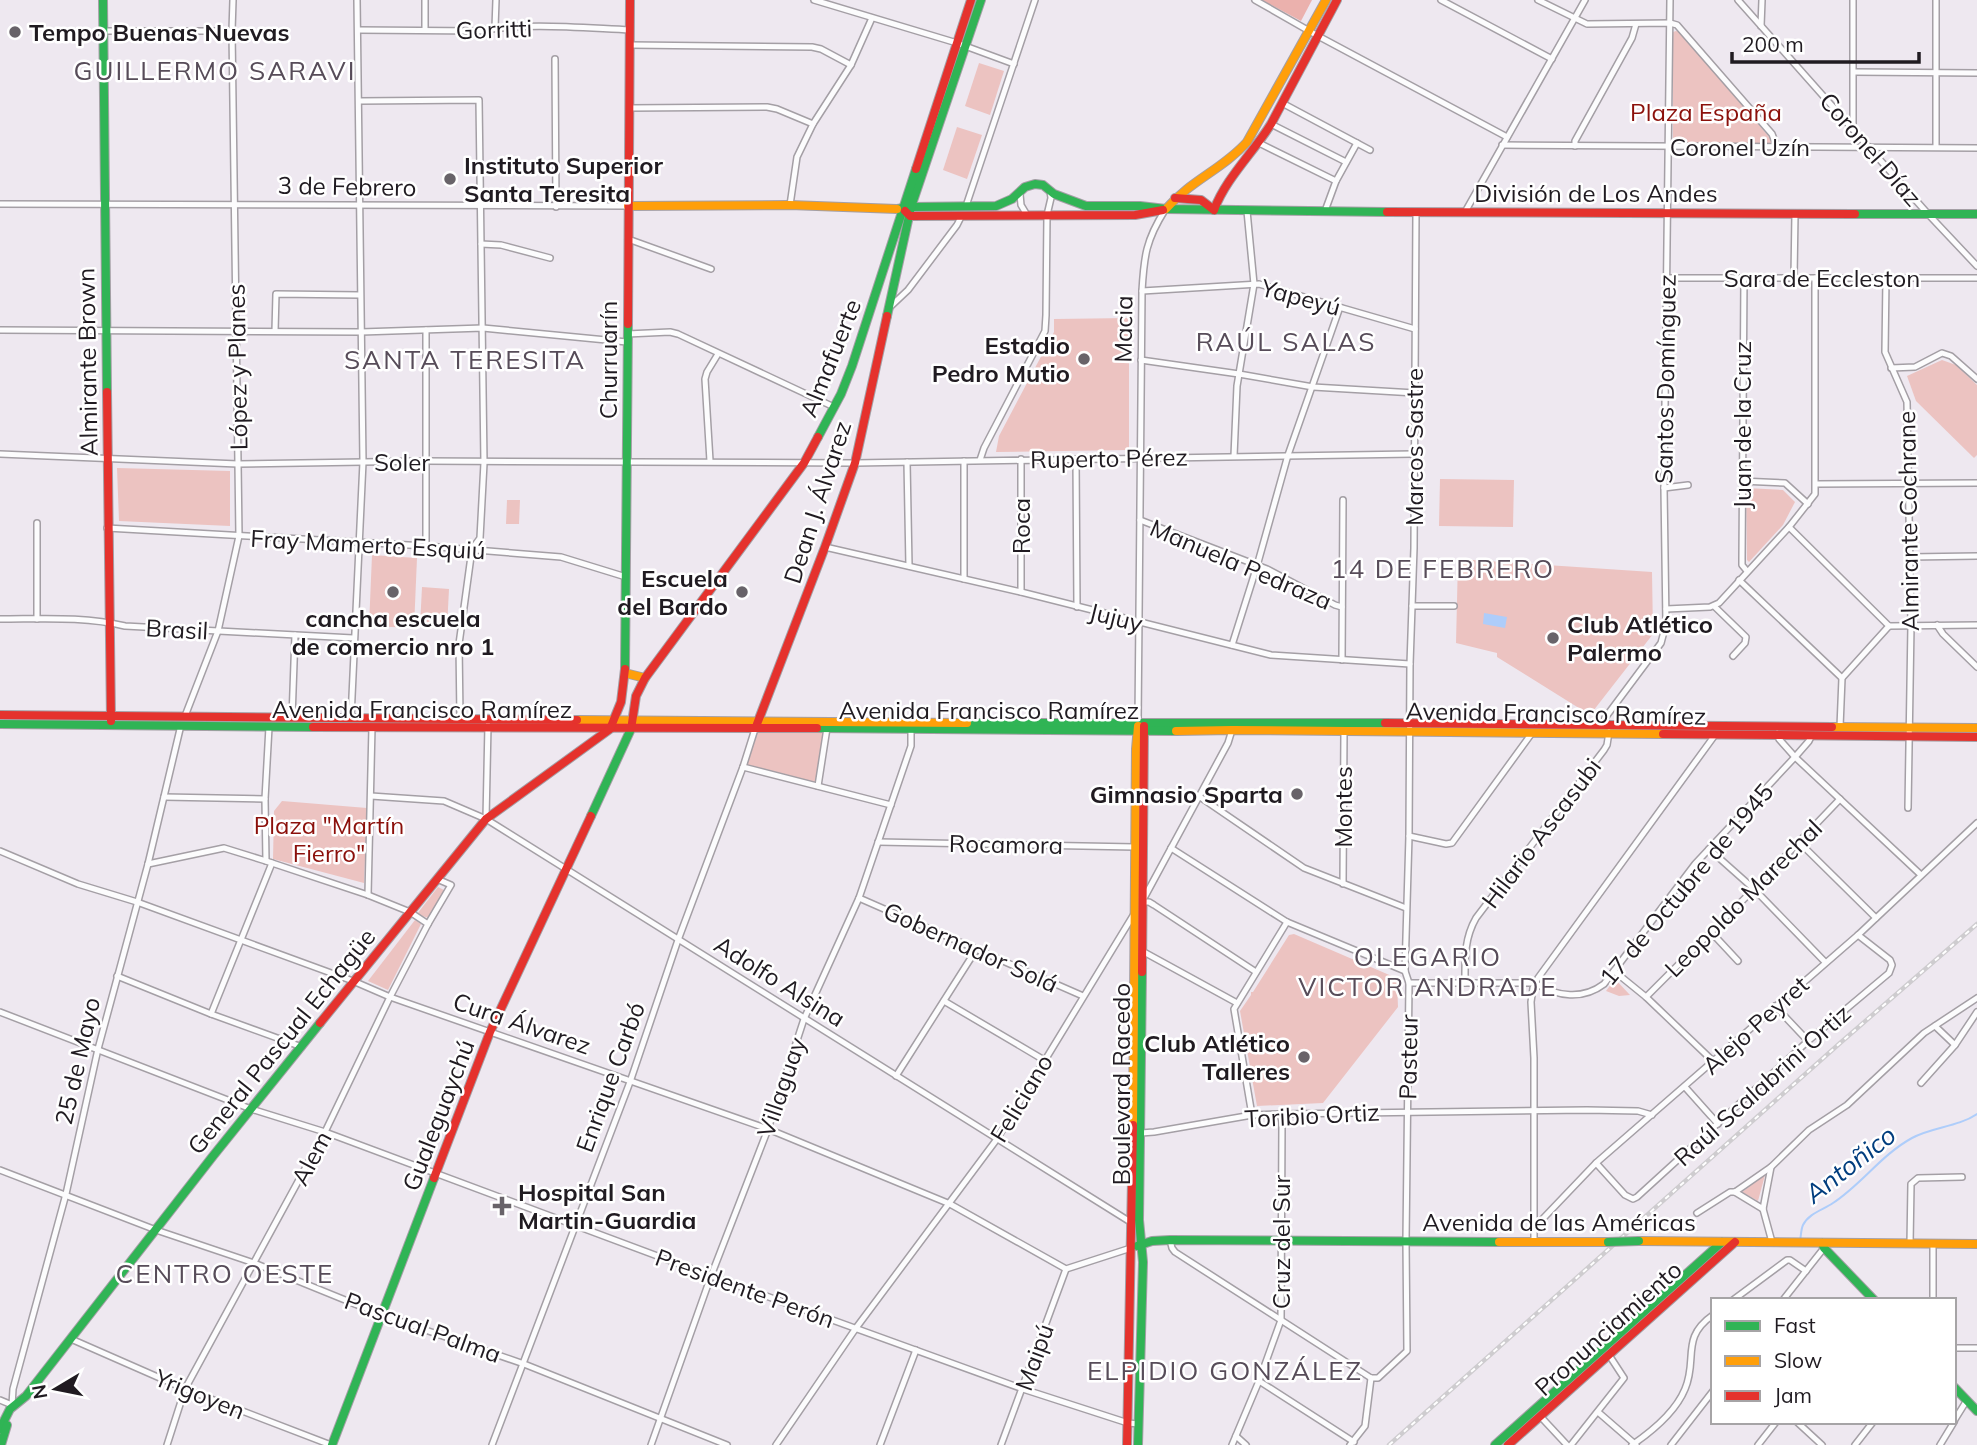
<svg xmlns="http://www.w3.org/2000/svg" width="1977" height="1445" font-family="Mulish,sans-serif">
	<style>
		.green { fill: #ecc3c1 }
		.forest { fill: #ebb1ad }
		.water { fill: #aecdfa }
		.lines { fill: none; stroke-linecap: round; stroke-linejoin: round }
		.stream { stroke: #aecdfa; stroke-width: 2 }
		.street-casing { stroke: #a49fa5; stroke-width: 8 }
		.fast-casing { stroke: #a49fa5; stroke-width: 10 }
		.slow-casing { stroke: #a49fa5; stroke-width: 10 }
		.jam-casing { stroke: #a49fa5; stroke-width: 10 }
		.street { stroke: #fcfcfd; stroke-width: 5 }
		.fast { stroke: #30b455; stroke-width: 8 }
		.slow { stroke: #ff9f0a; stroke-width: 8 }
		.jam { stroke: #e5322d; stroke-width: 8 }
		.rail-casing { stroke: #cecccf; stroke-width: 4.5 }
		.rail { stroke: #fff; stroke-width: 2; stroke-dasharray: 5; stroke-linecap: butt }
		.fast-bridge-casing { stroke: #a49fa5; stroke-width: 10; stroke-linecap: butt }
		.fast-bridge { stroke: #30b455; stroke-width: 8 }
		.poi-dot { fill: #686369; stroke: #fff; stroke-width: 2.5 }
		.labels { text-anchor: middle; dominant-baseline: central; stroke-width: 5; stroke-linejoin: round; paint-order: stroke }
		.street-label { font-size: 24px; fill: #201b21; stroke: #fff }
		.poi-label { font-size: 24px; font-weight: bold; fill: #201b21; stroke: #fff; text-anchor: start }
		.park-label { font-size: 24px; fill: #8b100b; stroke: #fff }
		.neighbourhood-label { font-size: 26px; letter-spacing: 2px; fill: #574c59; stroke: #fff }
		.water-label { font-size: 26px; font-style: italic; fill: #013d7e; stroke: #fff }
	</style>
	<rect width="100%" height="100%" fill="#eee8f0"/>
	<g class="green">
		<polygon points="1676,31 1680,32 1770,138 1772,145 1676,143 1673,140 1673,32"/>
		<polygon points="979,63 1004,71 990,115 965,106"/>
		<polygon points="957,127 982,135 967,179 943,170"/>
		<polygon points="1129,318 1129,450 996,452 999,436 1054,332 1054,319"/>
		<polygon points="1942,360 1956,365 1977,385 1977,455 1974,458 1916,401 1907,376"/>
		<polygon points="117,468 230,471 230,526 119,521"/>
		<polygon points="1440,479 1514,480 1513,527 1439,526"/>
		<polygon points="1746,488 1783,490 1795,502 1783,525 1749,562 1747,560"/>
		<polygon points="507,500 520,500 519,524 506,524"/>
		<polygon points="372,555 417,558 414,628 369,626"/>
		<polygon points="1458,559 1652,572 1653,634 1590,715 1497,657 1497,653 1456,643"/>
		<polygon points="422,587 449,589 447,628 420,626"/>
		<polygon points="827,728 818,786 743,767 755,729"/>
		<polygon points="282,801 367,808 364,883 273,859 274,811"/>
		<polygon points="438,887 446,891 431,919 417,914"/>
		<polygon points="415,920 421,924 388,990 368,981"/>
		<polygon points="1294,934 1394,977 1397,983 1398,1007 1323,1103 1257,1106 1240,1011 1251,995 1251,992 1253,992 1289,935"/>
		<polygon points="1615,979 1630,995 1619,996 1606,991"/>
		<polygon points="1765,1175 1758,1201 1742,1192"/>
	</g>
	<polygon class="forest" points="1262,0 1312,0 1301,21"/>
	<polygon class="water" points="1484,613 1507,617 1505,628 1483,624"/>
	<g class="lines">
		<path class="stream" d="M1800,1241C1801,1236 1801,1229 1803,1225C1809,1213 1823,1210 1833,1203C1862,1184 1881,1155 1912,1138C1932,1127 1958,1127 1977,1114"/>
		<defs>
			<g id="street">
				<polyline points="814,0 957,43 1014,64"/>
				<polyline points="1255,0 1318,36 1507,137"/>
				<polyline points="1441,0 1552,59"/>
				<polyline points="1538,0 1587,24 1670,23 1677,25 1772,134 1777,147"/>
				<polyline points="1738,0 1928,214 1977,266"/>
				<polyline points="1761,26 1762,0"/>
				<polyline points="495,28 496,0"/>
				<path d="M358,30L480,31C524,22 584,28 630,30"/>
				<polyline points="425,30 425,0"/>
				<polyline points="104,31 232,31"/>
				<polyline points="630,45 812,47 821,49 851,65"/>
				<polyline points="555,59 556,207"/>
				<polyline points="1854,72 1977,73"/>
				<polyline points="359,101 479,100 484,463 480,538 472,549 459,644 460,718"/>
				<polyline points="1282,103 1370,150"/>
				<polyline points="629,108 767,107 777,109 813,124"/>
				<polyline points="1271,124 1346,162"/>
				<polyline points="1853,127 1853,0"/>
				<polyline points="1259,143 1336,181"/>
				<polyline points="1502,145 1977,148"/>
				<polyline points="1575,146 1575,141 1632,38 1636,24"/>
				<polyline points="1936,147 1936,0"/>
				<polyline points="1020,194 1021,205 1027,215"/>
				<polyline points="0,204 628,206"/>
				<polyline points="790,205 797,157 813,124 851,65 872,18"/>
				<polyline points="966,206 1035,0"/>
				<polyline points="1325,211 1336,181 1357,143"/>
				<polyline points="1465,212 1585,0"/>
				<polyline points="628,239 711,269"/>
				<polyline points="481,244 501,245 550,258"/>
				<polyline points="1744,277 1742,559 1742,565 1747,571"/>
				<polyline points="1794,277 1795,214"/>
				<polyline points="1667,278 1977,278"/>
				<polyline points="1886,278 1885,352 1907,402 1911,625 1908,808"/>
				<polyline points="1142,291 1259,284 1415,329"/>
				<polyline points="891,306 908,290 957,225 962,215"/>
				<polyline points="0,330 361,332 483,328 627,342"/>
				<polyline points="426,330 426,546"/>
				<polyline points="275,331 276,294 360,295"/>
				<polyline points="627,334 670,332 678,334 834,407"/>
				<polyline points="1141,360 1239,374 1313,387 1415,393"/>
				<polyline points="1891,368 1915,367 1942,353 1951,356 1977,379"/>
				<polyline points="0,454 238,464 426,461 855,463 1413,454"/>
				<polyline points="1234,456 1237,386 1254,284 1247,211"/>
				<polyline points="1021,459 1021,592"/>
				<polyline points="1076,459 1077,607"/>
				<polyline points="980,460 984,448 1045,331 1046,315 1047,215 1051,198 1050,191"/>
				<polyline points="710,461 705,379 707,372 718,354"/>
				<polyline points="907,462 909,566"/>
				<polyline points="1741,481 1785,483 1808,504"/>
				<polyline points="1816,484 1977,483"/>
				<polyline points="1664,488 1688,485"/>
				<polyline points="1140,520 1267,569 1335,605 1342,607"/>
				<polyline points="1789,527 1889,626"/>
				<polyline points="107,528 426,546 561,557 626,577"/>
				<polyline points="825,547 1021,592 1271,655 1410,664"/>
				<polyline points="1910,557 1977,556"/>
				<polyline points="964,579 964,461"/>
				<polyline points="1739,580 1842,678"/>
				<polyline points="1412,606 1454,606"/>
				<polyline points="1714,606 1746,637 1745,643 1733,656"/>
				<polyline points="1666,609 1710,607 1719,603 1789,527 1815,494 1815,278"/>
				<path d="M0,619C41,619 85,616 125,626L353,638"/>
				<polyline points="37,619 37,523"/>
				<polyline points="1937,625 1943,634 1977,667"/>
				<polyline points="1889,626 1977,625"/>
				<polyline points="1232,645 1257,566 1288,455 1340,307"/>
				<polyline points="1342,660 1343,500"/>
				<polyline points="185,716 218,631 239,536 232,31 233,0"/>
				<polyline points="292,718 295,635"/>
				<polyline points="351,718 363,462 357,0"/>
				<path d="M1138,723L1142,291C1144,256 1146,240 1165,210"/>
				<polyline points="1603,725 1605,718 1661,643 1666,624 1664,488 1670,0"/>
				<polyline points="1840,727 1842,678 1889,626"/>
				<polyline points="1777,733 1779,739 1795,757 1921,875"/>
				<polyline points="743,767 891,805"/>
				<polyline points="818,786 827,728"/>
				<polyline points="371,796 444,801 486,819 1132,1223"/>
				<polyline points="164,797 265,799"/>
				<polyline points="1200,797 1304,868 1406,908"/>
				<polyline points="486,819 488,725"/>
				<polyline points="1409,836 1446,844 1452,843 1532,733"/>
				<polyline points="878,842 1135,847"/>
				<polyline points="1799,842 1876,918"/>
				<polyline points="1171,848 1287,922 1405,971"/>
				<polyline points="1709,849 1754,889 1825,962"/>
				<polyline points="0,851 78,884 137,902 353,981 390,997 768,1129 950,1204 1066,1269 1131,1248"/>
				<polyline points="266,861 265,799 269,727"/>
				<polyline points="148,864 224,848 266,861 368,895 410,912 428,924"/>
				<polyline points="1343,884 1344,731"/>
				<polyline points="368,895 372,727"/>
				<polyline points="859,898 1083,996"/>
				<polyline points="1143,900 1228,743 1232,730"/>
				<polyline points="1142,902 1149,902 1154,905 1256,972"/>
				<polyline points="1711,932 1738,961"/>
				<polyline points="1142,951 1237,1003"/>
				<polyline points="1614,971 1646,997 1714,1062"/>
				<polyline points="117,976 211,1014 302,1047"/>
				<polyline points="1409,983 1535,983"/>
				<path d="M1465,983C1465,959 1464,939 1476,918L1604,750L1607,745L1609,732"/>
				<path d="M1535,983C1557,997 1583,1000 1604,984L1695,864L1795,757L1809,741L1812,735"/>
				<polyline points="1646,997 1754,889 1840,799"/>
				<polyline points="944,1001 1044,1060"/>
				<polyline points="1775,1006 1808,1041"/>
				<polyline points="0,1012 251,1109 325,1132 711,1276 1023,1389 1128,1423 1139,1424"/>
				<polyline points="211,1014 272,863"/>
				<polyline points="1935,1026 1955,1045"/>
				<polyline points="896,1076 976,950"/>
				<polyline points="1921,1083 1955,1045 1977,1012"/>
				<polyline points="1685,1087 1718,1124"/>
				<polyline points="1252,1115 1234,1009 1287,922"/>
				<polyline points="1141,1133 1154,1132 1252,1115 1280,1114 1587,1110 1638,1111 1652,1115"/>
				<polyline points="1596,1163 1625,1195 1633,1199 1637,1197 1808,1041 1889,973 1892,965 1890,960 1858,935"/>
				<polyline points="0,1170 156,1230 254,1263 382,1315 524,1364 727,1445"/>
				<polyline points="1735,1192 1763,1209"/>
				<polyline points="1697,1213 1730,1192 1735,1192 1771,1167"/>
				<polyline points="1534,1228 1596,1163 1858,935 1977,823"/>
				<polyline points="1170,1240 1172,1248 1175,1252 1371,1378"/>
				<polyline points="1534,1242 1534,1058 1531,1002 1533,988 1538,978 1715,735"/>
				<polyline points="1772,1242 1763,1209 1771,1167 1809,1130 1847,1105 1924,1033 1977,998"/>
				<polyline points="1910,1244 1911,1184 1918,1178 1962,1177"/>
				<polyline points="1733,1300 1787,1260 1790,1260 1806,1271"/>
				<polyline points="1783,1300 1824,1248"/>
				<polyline points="1933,1300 1933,1244"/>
				<polyline points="71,1339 185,1389 331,1445"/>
				<polyline points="1954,1348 1977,1348"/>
				<polyline points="1371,1378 1378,1378 1407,1351 1406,1241 1409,983 1405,971 1409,836 1410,664 1414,548 1416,212"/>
				<polyline points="1259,1381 1354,1442"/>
				<polyline points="0,1400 12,1405 13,1389 66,1194 98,1049 148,864 181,725"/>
				<polyline points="1598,1412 1636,1445"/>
				<polyline points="1540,1416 1567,1445"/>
				<polyline points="1954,1421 1967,1400"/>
				<polyline points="1797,1422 1822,1445"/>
				<polyline points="1236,1436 1246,1445"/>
				<polyline points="167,1445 185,1389 325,1132 390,997 428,924 451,885 437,879"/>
				<polyline points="492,1445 630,1082 678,940 743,767 755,729"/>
				<polyline points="651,1445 711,1276 768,1129 804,1019 859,898 911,746 911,729"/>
				<polyline points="776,1445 856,1328 997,1139 1134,914"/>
				<polyline points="880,1445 916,1350"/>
				<polyline points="1001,1445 1066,1269"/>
				<polyline points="1232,1445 1259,1381 1281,1320 1282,1122 1280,1114"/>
				<polyline points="1350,1445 1365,1426 1371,1378"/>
				<polyline points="1571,1445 1624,1378 1609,1355"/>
				<path d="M1632,1445C1651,1432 1676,1411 1685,1389C1698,1359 1680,1338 1713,1315"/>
				<polyline points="1671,1445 1713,1391"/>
				<polyline points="1758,1445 1776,1422"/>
				<polyline points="1855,1445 1873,1422"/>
				<polyline points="1940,1445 1954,1422"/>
			</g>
			<g id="fast">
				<polyline points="103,0 107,392"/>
				<polyline points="897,209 911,207 996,206 1012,199 1025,187 1035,184 1043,185 1054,194 1086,206 1140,206 1166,209 1387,212"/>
				<polyline points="1855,214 1977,214"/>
				<polyline points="887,316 911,207 981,0"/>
				<polyline points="818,437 841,394 852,366 916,169"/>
				<polyline points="625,669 628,324"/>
				<polyline points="967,723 1385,723"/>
				<polyline points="0,724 313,727"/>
				<polyline points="817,728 1176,731"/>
				<polyline points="591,816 631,729"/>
				<polyline points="1822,1243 1824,1248 1874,1300"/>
				<polyline points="1137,1246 1152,1241 1170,1240 1499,1242"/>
				<polyline points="1954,1387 1977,1411"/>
				<polyline points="0,1429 10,1409 26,1396 213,1156 320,1023"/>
				<polyline points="1,1445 7,1425"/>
				<polyline points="332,1445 434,1178"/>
				<polyline points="1138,1445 1143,1262 1139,1220 1142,972"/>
				<polyline points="1495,1445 1722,1242"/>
			</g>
			<g id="slow">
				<polyline points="628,206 790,205 897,209"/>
				<path d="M1166,209C1191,180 1223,169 1247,142L1326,0"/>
				<polyline points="625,673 645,678"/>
				<polyline points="577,720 967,723"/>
				<polyline points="1832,727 1977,728"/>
				<polyline points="1176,731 1232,730 1663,734"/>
				<polyline points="1133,1125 1136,749 1138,726"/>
				<polyline points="1639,1241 1977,1244"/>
				<polyline points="1499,1242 1608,1242"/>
			</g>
			<g id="jam">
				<polyline points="916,169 971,0"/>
				<polyline points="1175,198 1201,200 1214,210"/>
				<path d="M1214,210C1226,178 1253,153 1271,124L1337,0"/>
				<polyline points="905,211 910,216 1135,215 1163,210"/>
				<polyline points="1387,212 1855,214"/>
				<polyline points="628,324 630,0"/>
				<polyline points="107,392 111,721"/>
				<polyline points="0,715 577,720"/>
				<polyline points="632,723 636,696 645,678 804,463 818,437"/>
				<polyline points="1385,723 1832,727"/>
				<polyline points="757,724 825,547 855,463 887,316"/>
				<polyline points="313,727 817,728"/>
				<polyline points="1663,734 1977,737"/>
				<polyline points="1142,972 1144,726"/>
				<polyline points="320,1023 486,819 610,729 621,702 625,669"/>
				<polyline points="434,1178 490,1032 591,816"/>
				<polyline points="1127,1445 1133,1125"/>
				<polyline points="1508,1445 1735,1242"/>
			</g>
		</defs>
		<use href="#street" class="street-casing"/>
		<use href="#fast" class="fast-casing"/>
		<use href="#slow" class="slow-casing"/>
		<use href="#jam" class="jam-casing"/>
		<use href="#street" class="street"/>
		<use href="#fast" class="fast"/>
		<use href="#slow" class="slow"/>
		<use href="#jam" class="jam"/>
		<defs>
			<polyline id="rail" points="1389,1445 1839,1044 1977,924"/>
		</defs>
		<use href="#rail" class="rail-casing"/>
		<use href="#rail" class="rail"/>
		<defs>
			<polyline id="fast-bridge" points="1608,1242 1639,1241"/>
		</defs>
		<use href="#fast-bridge" class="fast-bridge-casing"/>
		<use href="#fast-bridge" class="fast-bridge"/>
	</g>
	<g class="poi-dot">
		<circle cx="15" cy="32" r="7"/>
		<circle cx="450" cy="179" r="7"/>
		<circle cx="1084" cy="359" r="7"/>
		<circle cx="393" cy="592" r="7"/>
		<circle cx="742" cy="592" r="7"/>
		<circle cx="1553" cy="638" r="7"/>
		<circle cx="1297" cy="794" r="7"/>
		<circle cx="1304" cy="1057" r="7"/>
		<path d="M498.5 1195.5h7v7h7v7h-7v7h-7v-7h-7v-7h7z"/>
	</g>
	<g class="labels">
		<g class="street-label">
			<text transform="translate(494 29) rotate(-2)">Gorritti</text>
			<text x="1740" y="147">Coronel Uzín</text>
			<text transform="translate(1871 149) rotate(49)">Coronel Díaz</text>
			<text transform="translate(347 186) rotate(1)">3 de Febrero</text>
			<text x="1596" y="193">División de Los Andes</text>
			<text x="1822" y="278">Sara de Eccleston</text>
			<text transform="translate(1301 297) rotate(15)">Yapeyú</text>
			<text transform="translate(1123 329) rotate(-89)">Macia</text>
			<text transform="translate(830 358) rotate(-68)">Almafuerte</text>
			<text transform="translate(608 360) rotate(-90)">Churruarín</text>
			<text transform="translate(87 362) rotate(-91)">Almirante Brown</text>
			<text transform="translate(237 367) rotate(-91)">López y Planes</text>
			<text transform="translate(1665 379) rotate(-89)">Santos Domínguez</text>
			<text transform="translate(1742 425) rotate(-90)">Juan de la Cruz</text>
			<text transform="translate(1414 447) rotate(-90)">Marcos Sastre</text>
			<text transform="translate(1109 458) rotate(-1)">Ruperto Pérez</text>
			<text x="402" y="462">Soler</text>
			<text transform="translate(817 502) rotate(-72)">Dean J. Álvarez</text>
			<text transform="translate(1908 521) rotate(-91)">Almirante Cochrane</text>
			<text transform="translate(1021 526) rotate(-90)">Roca</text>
			<text transform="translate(368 544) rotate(3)">Fray Mamerto Esquiú</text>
			<text transform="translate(1241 564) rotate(23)">Manuela Pedraza</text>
			<text transform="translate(1116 617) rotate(14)">Jujuy</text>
			<text transform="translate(177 629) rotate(3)">Brasil</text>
			<text x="422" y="709">Avenida Francisco Ramírez</text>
			<text x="989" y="710">Avenida Francisco Ramírez</text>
			<text transform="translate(1556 713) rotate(1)">Avenida Francisco Ramírez</text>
			<text transform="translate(1343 807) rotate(-90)">Montes</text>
			<text transform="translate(1541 833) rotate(-53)">Hilario Ascasubi</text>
			<text transform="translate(1006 844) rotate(1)">Rocamora</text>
			<text transform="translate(1686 884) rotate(-50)">17 de Octubre de 1945</text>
			<text transform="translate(1743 898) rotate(-45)">Leopoldo Marechal</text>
			<text transform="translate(971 947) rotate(24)">Gobernador Solá</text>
			<text transform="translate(780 981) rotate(32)">Adolfo Alsina</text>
			<text transform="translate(522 1023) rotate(19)">Cura Álvarez</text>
			<text transform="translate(1755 1025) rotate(-42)">Alejo Peyret</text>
			<text transform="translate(281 1041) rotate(-51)">General Pascual Echagüe</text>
			<text transform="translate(1408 1057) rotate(-89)">Pasteur</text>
			<text transform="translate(77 1061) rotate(-77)">25 de Mayo</text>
			<text transform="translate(610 1077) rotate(-70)">Enrique Carbó</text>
			<text transform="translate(1121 1084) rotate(-90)">Boulevard Racedo</text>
			<text transform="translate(1762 1085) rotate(-42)">Raúl Scalabrini Ortiz</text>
			<text transform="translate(781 1087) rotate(-71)">Villaguay</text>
			<text transform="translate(1021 1098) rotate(-59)">Feliciano</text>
			<text transform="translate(438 1115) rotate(-69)">Gualeguaychú</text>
			<text transform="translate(1312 1115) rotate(-3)">Toribio Ortiz</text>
			<text transform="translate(311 1158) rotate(-62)">Alem</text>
			<text x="1559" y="1222">Avenida de las Américas</text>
			<text transform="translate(1281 1242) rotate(-90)">Cruz del Sur</text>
			<text transform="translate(745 1288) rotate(20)">Presidente Perón</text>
			<text transform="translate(423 1327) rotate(20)">Pascual Palma</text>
			<text transform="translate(1608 1328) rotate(-42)">Pronunciamiento</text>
			<text transform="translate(1034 1357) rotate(-70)">Maipú</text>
			<text transform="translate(200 1394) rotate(22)">Yrigoyen</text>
		</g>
		<g class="poi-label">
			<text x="29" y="32">Tempo Buenas Nuevas</text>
			<text x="464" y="165">Instituto Superior<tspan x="464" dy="28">Santa Teresita</tspan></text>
			<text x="1070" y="345" text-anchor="end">Estadio<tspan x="1070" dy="28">Pedro Mutio</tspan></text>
			<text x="728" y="578" text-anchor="end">Escuela<tspan x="728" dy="28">del Bardo</tspan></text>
			<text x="393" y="618" text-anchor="middle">cancha escuela<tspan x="393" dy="28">de comercio nro 1</tspan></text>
			<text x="1567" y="624">Club Atlético<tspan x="1567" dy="28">Palermo</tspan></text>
			<text x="1283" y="794" text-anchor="end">Gimnasio Sparta</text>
			<text x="1290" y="1043" text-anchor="end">Club Atlético<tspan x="1290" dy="28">Talleres</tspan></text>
			<text x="518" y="1192">Hospital San<tspan x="518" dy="28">Martin-Guardia</tspan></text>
		</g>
		<g class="park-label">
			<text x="1706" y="112">Plaza España</text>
			<text x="329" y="825">Plaza "Martín<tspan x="329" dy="28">Fierro"</tspan></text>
		</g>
		<g class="neighbourhood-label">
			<text x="215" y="70">GUILLERMO SARAVI</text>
			<text x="1286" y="341">RAÚL SALAS</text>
			<text x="465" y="359">SANTA TERESITA</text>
			<text x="1443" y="568">14 DE FEBRERO</text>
			<text x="1428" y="956">OLEGARIO<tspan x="1428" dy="30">VICTOR ANDRADE</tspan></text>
			<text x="225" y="1273">CENTRO OESTE</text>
			<text x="1225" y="1370">ELPIDIO GONZÁLEZ</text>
		</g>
		<g class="water-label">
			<text transform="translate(1850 1164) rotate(-38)">Antoñico</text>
		</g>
	</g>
	<rect x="1711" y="1298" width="245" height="126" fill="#ffffff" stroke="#a6a4a6" stroke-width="2"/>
	<rect x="1725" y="1321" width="35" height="10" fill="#30b455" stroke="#a6a4a6" stroke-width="2"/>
	<text x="1774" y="1333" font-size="21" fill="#201b21">Fast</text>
	<rect x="1725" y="1356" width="35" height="10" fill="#ff9f0a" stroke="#a6a4a6" stroke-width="2"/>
	<text x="1774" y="1368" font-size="21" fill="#201b21">Slow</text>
	<rect x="1725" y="1391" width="35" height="10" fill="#e5322d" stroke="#a6a4a6" stroke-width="2"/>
	<text x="1774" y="1403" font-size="21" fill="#201b21">Jam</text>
	<g transform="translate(56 1389) rotate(260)" stroke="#ffffff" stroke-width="5" paint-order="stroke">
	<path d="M0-5L12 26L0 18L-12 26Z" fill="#201b21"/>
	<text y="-10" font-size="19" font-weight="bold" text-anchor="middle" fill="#201b21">N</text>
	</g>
	<path d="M1732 52v10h187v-10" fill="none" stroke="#201b21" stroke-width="3.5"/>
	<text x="1742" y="52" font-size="21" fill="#201b21" stroke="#ffffff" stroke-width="5" paint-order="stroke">200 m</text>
</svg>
